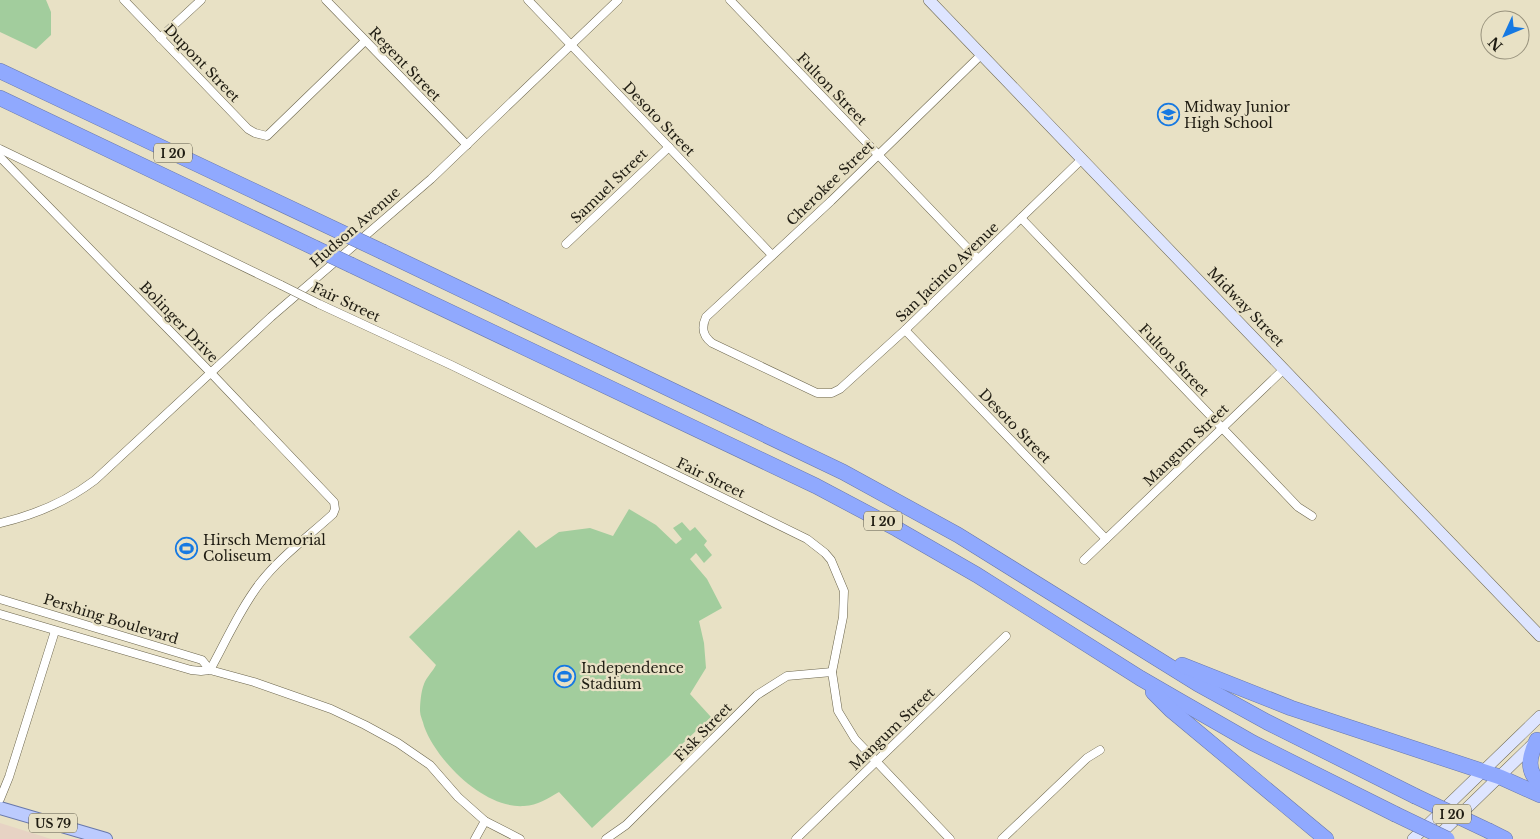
<svg xmlns="http://www.w3.org/2000/svg" width="1540" height="839" font-family="'Libre Baskerville',serif">
	<style>
		.education { fill: #e7d3c4 }
		.green { fill: #a2cd9d }
		.lines { fill: none; stroke-linecap: round; stroke-linejoin: round }
		.street-casing { stroke: #6b654d; stroke-width: 9 }
		.secondary-casing { stroke: #6b654d; stroke-width: 12 }
		.primary-casing { stroke: #6878ab; stroke-width: 14 }
		.highway-casing { stroke: #6878ab; stroke-width: 16 }
		.street { stroke: #fff; stroke-width: 8 }
		.secondary { stroke: #dee5ff; stroke-width: 11 }
		.primary { stroke: #bccbfe; stroke-width: 12 }
		.highway { stroke: #90a9fe; stroke-width: 15 }
		.street-bridge-casing { stroke: #6b654d; stroke-width: 9; stroke-linecap: butt }
		.highway-bridge-casing { stroke: #6878ab; stroke-width: 16; stroke-linecap: butt }
		.street-bridge { stroke: #fff; stroke-width: 8 }
		.highway-bridge { stroke: #90a9fe; stroke-width: 15 }
		.labels { text-anchor: middle; dominant-baseline: central; stroke-width: 4.5; stroke-linejoin: round; paint-order: stroke }
		.shield { fill: #e8e1c5; stroke: #5b5748; stroke-width: 1 }
		.shield-label { font-size: 12px; font-weight: bold; fill: #1f1c12 }
		.street-label { font-size: 14px; fill: #1f1c12; stroke: #e8e1c5 }
		.poi-label { font-size: 14px; fill: #1f1c12; stroke: #e8e1c5; text-anchor: start }
	</style>
	<rect width="100%" height="100%" fill="#e8e1c5"/>
	<polygon class="education" points="0,823 51,839 0,839"/>
	<g class="green">
		<polygon points="0,0 46,0 51,12 51,35 36,49 0,32"/>
		<path d="M629,509L656,525L676,544L682,539L673,528L682,522L690,531L695,527L707,541L704,545L712,555L704,563L696,553L690,559L707,579L722,608L699,621L704,643L706,668L690,694L711,717L592,828L559,792C547,799 538,805 524,806C484,809 436,760 424,726C423,721 420,716 420,711C420,704 421,691 424,684C426,678 433,671 436,665L409,637L519,530L536,548L559,532L590,528L613,536Z"/>
	</g>
	<g class="lines">
		<defs>
			<g id="street">
				<polyline points="124,0 248,129 255,133 267,136 365,41"/>
				<polyline points="326,0 467,145"/>
				<polyline points="528,0 772,255"/>
				<polyline points="730,0 978,259"/>
				<polyline points="160,38 201,0"/>
				<path d="M982,54L831,201L706,317C701,328 703,336 712,343L817,393H832L840,389L905,330L1082,159"/>
				<polyline points="0,149 281,285"/>
				<path d="M0,157L211,373L334,502L335,509L333,514C309,536 280,557 260,583C240,609 226,641 210,670"/>
				<polyline points="1021,218 1298,507 1312,516"/>
				<polyline points="566,244 669,147"/>
				<polyline points="319,304 451,365 695,484 807,539 825,553 831,560 844,591 843,617 832,672 838,711 855,739 950,839"/>
				<polyline points="905,330 1106,539"/>
				<path d="M0,523C35,515 66,502 95,480L271,317L431,179L618,0"/>
				<polyline points="1084,560 1284,369"/>
				<polyline points="0,599 202,660 210,670"/>
				<polyline points="0,614 191,670 201,671 210,670 254,682 331,709 365,725 398,743 430,765 458,797 485,821 520,839"/>
				<polyline points="0,799 9,777 55,631"/>
				<polyline points="475,839 485,821"/>
				<polyline points="606,839 626,825 757,695 787,676 832,672"/>
				<polyline points="796,839 1006,636"/>
				<polyline points="1002,839 1087,758 1100,750"/>
			</g>
			<g id="secondary">
				<polyline points="929,0 1540,636"/>
				<polyline points="1413,839 1540,716"/>
				<polyline points="1435,839 1534,743"/>
			</g>
			<polyline id="primary" points="0,808 106,839"/>
			<g id="highway">
				<polyline points="0,71 347,235"/>
				<polyline points="0,98 315,248"/>
				<polyline points="383,252 843,472 958,535 1198,684 1267,722 1415,796"/>
				<polyline points="351,265 816,486 897,529 977,575 1140,678 1178,700 1253,743 1395,814"/>
				<polyline points="1182,665 1291,708 1500,777 1540,795"/>
				<polyline points="1153,692 1171,710 1326,839"/>
				<path d="M1537,740C1530,755 1525,770 1540,783"/>
				<polyline points="1489,831 1505,839"/>
			</g>
		</defs>
		<use href="#street" class="street-casing"/>
		<use href="#secondary" class="secondary-casing"/>
		<use href="#primary" class="primary-casing"/>
		<use href="#highway" class="highway-casing"/>
		<use href="#street" class="street"/>
		<use href="#secondary" class="secondary"/>
		<use href="#primary" class="primary"/>
		<use href="#highway" class="highway"/>
		<defs>
			<polyline id="street-bridge" points="281,285 319,304"/>
			<g id="highway-bridge">
				<polyline points="347,235 383,252"/>
				<polyline points="315,248 351,265"/>
				<polyline points="1415,796 1489,831"/>
				<polyline points="1395,814 1447,839"/>
			</g>
		</defs>
		<use href="#street-bridge" class="street-bridge-casing"/>
		<use href="#highway-bridge" class="highway-bridge-casing"/>
		<use href="#street-bridge" class="street-bridge"/>
		<use href="#highway-bridge" class="highway-bridge"/>
	</g>
	<defs>
		<symbol id="school-ring" viewBox="-11 -11 22 22"><circle r="9.5" fill="#e8e1c5" stroke="#1679e2" stroke-width="1.5"/><path d="M0-5L7-2L0 1L-7-2ZM-4 1L0 2.5L4 1V4Q0 6-4 4Z" fill="#1679e2"/></symbol>
		<symbol id="stadium-ring" viewBox="-11 -11 22 22"><circle r="9.5" fill="#e8e1c5" stroke="#1679e2" stroke-width="1.5"/><path d="M0-5a6.5 5 0 1 0 0 10a6.5 5 0 1 0 0-10ZM-3.5-1.8h7v3.6h-7Z" fill="#1679e2"/></symbol>
	</defs>
	<g fill-rule="evenodd">
		<use href="#school-ring" x="1156" y="102" width="25" height="25"/>
		<use href="#stadium-ring" x="174" y="536" width="25" height="25"/>
		<use href="#stadium-ring" x="552" y="664" width="25" height="25"/>
	</g>
	<g class="labels">
		<g class="shield">
			<rect x="154" y="143.5" width="38" height="19" rx="4"/>
			<rect x="864" y="511.5" width="38" height="19" rx="4"/>
			<rect x="1433" y="804.5" width="38" height="19" rx="4"/>
			<rect x="29" y="813.5" width="48" height="19" rx="4"/>
		</g>
		<g class="shield-label">
			<text x="173" y="153">I 20</text>
			<text x="883" y="521">I 20</text>
			<text x="1452" y="814">I 20</text>
			<text x="53" y="823">US 79</text>
		</g>
		<g class="street-label">
			<text transform="translate(202 63) rotate(46)">Dupont Street</text>
			<text transform="translate(405 64) rotate(46)">Regent Street</text>
			<text transform="translate(832 89) rotate(46)">Fulton Street</text>
			<text transform="translate(659 119) rotate(46)">Desoto Street</text>
			<text transform="translate(830 183) rotate(-44)">Cherokee Street</text>
			<text transform="translate(609 186) rotate(-44)">Samuel Street</text>
			<text transform="translate(355 227) rotate(-41)">Hudson Avenue</text>
			<text transform="translate(947 272) rotate(-44)">San Jacinto Avenue</text>
			<text transform="translate(346 302) rotate(25)">Fair Street</text>
			<text transform="translate(1246 307) rotate(46)">Midway Street</text>
			<text transform="translate(179 322) rotate(46)">Bolinger Drive</text>
			<text transform="translate(1174 360) rotate(46)">Fulton Street</text>
			<text transform="translate(1015 426) rotate(46)">Desoto Street</text>
			<text transform="translate(1186 445) rotate(-44)">Mangum Street</text>
			<text transform="translate(711 478) rotate(26)">Fair Street</text>
			<text transform="translate(111 619) rotate(17)">Pershing Boulevard</text>
			<text transform="translate(892 729) rotate(-44)">Mangum Street</text>
			<text transform="translate(703 732) rotate(-46)">Fisk Street</text>
		</g>
		<g class="poi-label">
			<text x="1184" y="107">Midway Junior<tspan x="1184" dy="16">High School</tspan></text>
			<text x="203" y="540">Hirsch Memorial<tspan x="203" dy="16">Coliseum</tspan></text>
			<text x="581" y="668">Independence<tspan x="581" dy="16">Stadium</tspan></text>
		</g>
	</g>
	<g transform="translate(1505 35) rotate(226)"><circle r="24" fill="#e8e1c5" stroke="#98927d"/>
	<path d="M0-4L9 19L0 12L-9 19Z" fill="#1679e2"/>
	<text y="-8" font-size="14" font-weight="bold" text-anchor="middle" fill="#1f1c12">N</text>
	</g>
</svg>
